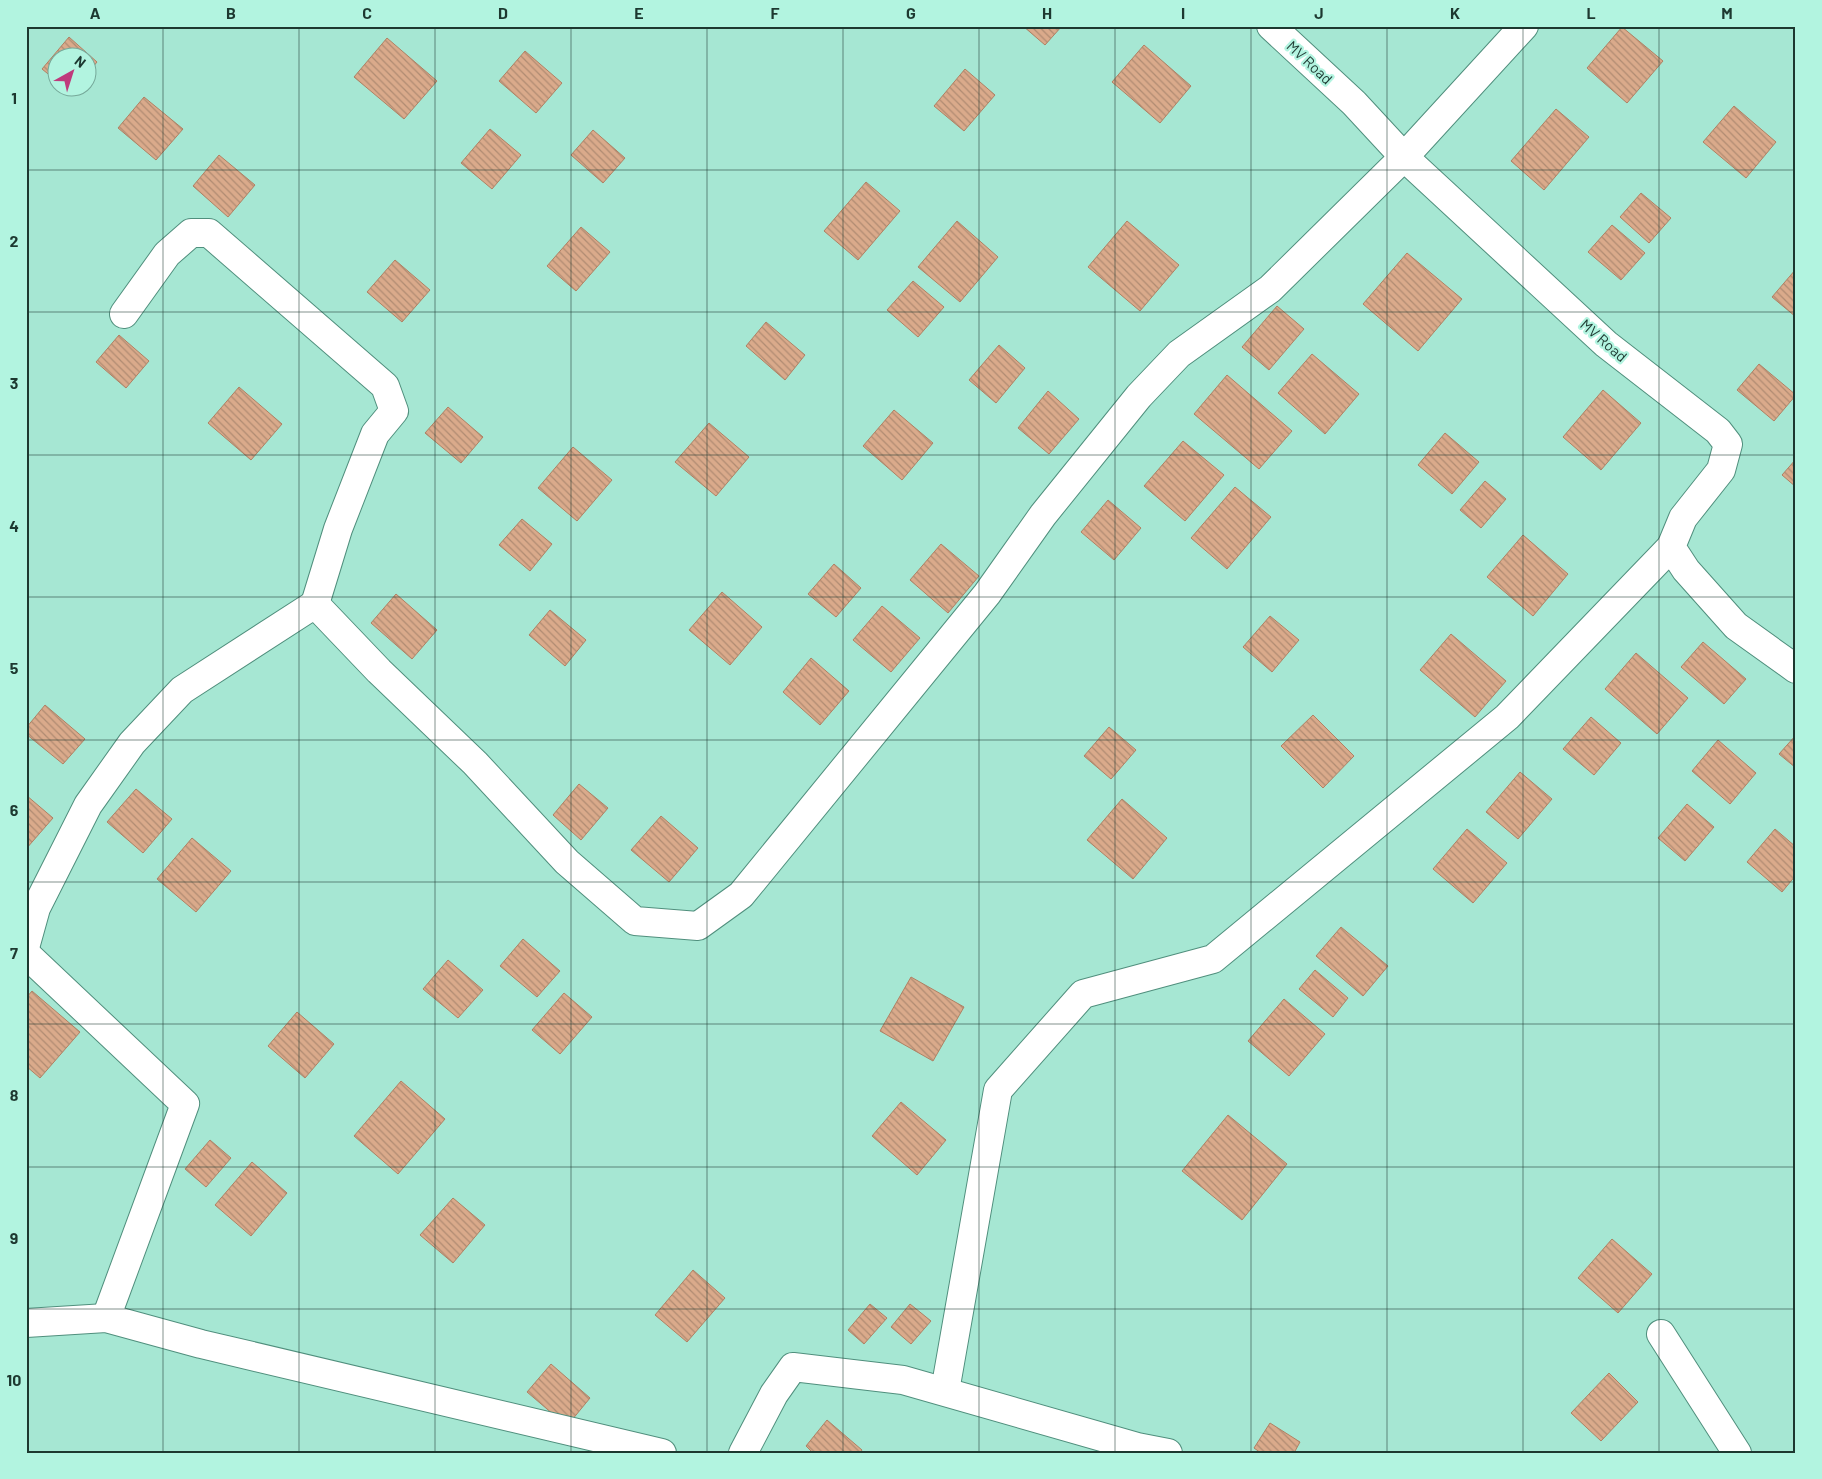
<svg xmlns="http://www.w3.org/2000/svg" width="1822" height="1479" font-family="Barlow,sans-serif">
	<style>
		.building { fill: url(#building-back-hatch); stroke: #af8163 }
		.lines { fill: none; stroke-linecap: round; stroke-linejoin: round }
		.street-casing { stroke: #508f7d; stroke-width: 30 }
		.street { stroke: #fff; stroke-width: 28 }
		.grid { fill: none; stroke: #1d3830; stroke-width: 1; stroke-opacity: 0.55 }
		.labels { text-anchor: middle; dominant-baseline: central; stroke-width: 4.5; stroke-linejoin: round; paint-order: stroke }
		.street-label { font-size: 15px; fill: #1d3830; stroke: #b2f4e0 }
		.neatline { fill: none; stroke: #1d3830; stroke-width: 2 }
		.grid-label { font-size: 16px; text-anchor: middle; font-weight: bold; fill: #1d3830 }
	</style>
	<defs>
		<pattern id="building-back-hatch" width="6" height="6" patternUnits="userSpaceOnUse" patternTransform="scale(1.25)"><rect width="6" height="6" fill="#daaa8b"/><path d="M-1 5l2 2M0 0l6 6M5-1l2 2" fill="none" stroke="#b08b72"/></pattern>
	</defs>
	<rect width="100%" height="100%" fill="#a6e7d3"/>
	<g class="building">
		<polygon points="1023,26 1062,26 1045,45"/>
		<polygon points="1622,27 1663,61 1627,103 1587,68"/>
		<polygon points="69,37 97,62 88,73 88,58 58,58 58,82 42,69"/>
		<polygon points="387,38 437,81 404,119 354,77"/>
		<polygon points="1144,45 1191,86 1160,123 1112,82"/>
		<polygon points="525,51 562,83 536,113 499,81"/>
		<polygon points="965,69 995,95 964,131 934,106"/>
		<polygon points="64,88 75,88 70,93"/>
		<polygon points="144,97 183,129 156,160 118,128"/>
		<polygon points="1734,106 1776,142 1746,178 1703,142"/>
		<polygon points="1556,109 1589,137 1544,190 1511,161"/>
		<polygon points="490,129 521,155 492,189 461,163"/>
		<polygon points="593,130 625,158 603,183 571,155"/>
		<polygon points="219,155 255,185 228,217 193,186"/>
		<polygon points="866,182 900,211 858,260 824,231"/>
		<polygon points="1641,193 1671,218 1649,243 1620,217"/>
		<polygon points="957,221 998,257 960,302 918,267"/>
		<polygon points="1127,221 1179,265 1140,311 1088,267"/>
		<polygon points="1612,225 1645,253 1621,280 1588,252"/>
		<polygon points="581,227 610,252 576,291 547,266"/>
		<polygon points="1407,253 1462,299 1418,351 1363,304"/>
		<polygon points="395,260 430,290 402,322 367,292"/>
		<polygon points="1796,269 1796,317 1772,297"/>
		<polygon points="913,281 944,307 918,337 887,310"/>
		<polygon points="1277,306 1304,329 1269,370 1242,347"/>
		<polygon points="766,322 805,355 785,380 746,346"/>
		<polygon points="119,335 149,361 126,388 96,362"/>
		<polygon points="999,345 1025,368 996,403 969,380"/>
		<polygon points="1312,354 1359,394 1325,434 1278,393"/>
		<polygon points="1759,364 1796,395 1774,421 1737,390"/>
		<polygon points="1227,375 1292,431 1259,469 1194,414"/>
		<polygon points="239,387 282,424 251,460 208,423"/>
		<polygon points="1603,390 1641,423 1601,470 1563,437"/>
		<polygon points="1048,391 1079,419 1049,454 1018,428"/>
		<polygon points="448,407 483,437 461,463 425,433"/>
		<polygon points="894,410 933,443 902,480 863,446"/>
		<polygon points="709,423 749,457 716,496 675,462"/>
		<polygon points="1445,433 1479,462 1452,494 1418,465"/>
		<polygon points="1183,441 1224,475 1185,521 1144,486"/>
		<polygon points="573,447 612,480 577,521 538,488"/>
		<polygon points="1796,459 1796,487 1782,475"/>
		<polygon points="1485,481 1506,499 1481,528 1460,510"/>
		<polygon points="1235,487 1271,517 1227,569 1191,538"/>
		<polygon points="1108,500 1141,528 1114,560 1081,532"/>
		<polygon points="522,519 552,544 530,571 499,545"/>
		<polygon points="1523,535 1568,574 1533,616 1487,577"/>
		<polygon points="941,544 979,576 948,613 910,580"/>
		<polygon points="834,564 861,588 836,617 808,594"/>
		<polygon points="722,592 762,627 730,665 689,630"/>
		<polygon points="396,594 437,630 412,659 371,623"/>
		<polygon points="882,606 920,638 891,672 853,640"/>
		<polygon points="550,610 586,640 565,666 529,635"/>
		<polygon points="1270,616 1299,640 1272,672 1243,647"/>
		<polygon points="1451,634 1506,681 1475,717 1420,670"/>
		<polygon points="1703,642 1746,679 1724,704 1681,667"/>
		<polygon points="1636,653 1688,698 1657,734 1605,689"/>
		<polygon points="811,658 849,691 820,725 783,692"/>
		<polygon points="45,705 85,739 63,764 26,734 26,728"/>
		<polygon points="1313,715 1354,756 1323,788 1281,746"/>
		<polygon points="1591,717 1621,743 1594,775 1563,749"/>
		<polygon points="1109,727 1136,750 1111,779 1084,756"/>
		<polygon points="1796,735 1796,768 1779,754"/>
		<polygon points="1718,740 1756,773 1730,804 1692,771"/>
		<polygon points="1520,772 1552,799 1518,839 1486,812"/>
		<polygon points="579,784 608,808 581,840 553,815"/>
		<polygon points="136,789 172,819 143,853 107,822"/>
		<polygon points="26,795 53,818 26,849"/>
		<polygon points="1122,799 1167,838 1133,879 1087,840"/>
		<polygon points="1687,804 1714,827 1685,861 1658,838"/>
		<polygon points="661,816 698,848 669,882 631,850"/>
		<polygon points="1467,829 1507,863 1473,903 1433,869"/>
		<polygon points="1775,829 1796,847 1796,875 1782,892 1747,862"/>
		<polygon points="192,838 231,871 196,912 157,879"/>
		<polygon points="1341,927 1388,966 1363,996 1316,956"/>
		<polygon points="523,939 560,971 537,997 500,966"/>
		<polygon points="448,960 483,990 458,1018 423,989"/>
		<polygon points="1315,970 1348,998 1333,1017 1299,989"/>
		<polygon points="911,977 964,1007 933,1061 880,1031"/>
		<polygon points="32,991 80,1032 40,1078 26,1066 26,998"/>
		<polygon points="564,993 592,1017 560,1054 532,1030"/>
		<polygon points="1284,999 1325,1034 1289,1076 1248,1041"/>
		<polygon points="297,1012 334,1044 305,1078 268,1046"/>
		<polygon points="401,1081 445,1119 398,1174 354,1136"/>
		<polygon points="901,1102 946,1140 917,1175 872,1136"/>
		<polygon points="1228,1115 1287,1164 1242,1220 1182,1171"/>
		<polygon points="210,1140 231,1158 206,1187 185,1169"/>
		<polygon points="252,1162 287,1193 251,1236 215,1205"/>
		<polygon points="453,1198 485,1225 453,1263 420,1235"/>
		<polygon points="1612,1239 1652,1274 1618,1313 1578,1278"/>
		<polygon points="693,1270 725,1298 687,1342 655,1315"/>
		<polygon points="870,1304 887,1318 864,1344 848,1330"/>
		<polygon points="910,1304 931,1321 911,1344 891,1327"/>
		<polygon points="551,1364 590,1398 567,1426 527,1392"/>
		<polygon points="1609,1373 1638,1402 1601,1441 1571,1413"/>
		<polygon points="827,1420 862,1450 860,1453 813,1453 806,1446"/>
		<polygon points="1270,1423 1300,1442 1294,1453 1261,1453 1254,1448"/>
	</g>
	<g class="lines">
		<defs>
			<g id="street">
				<polyline points="1271,26 1354,103 1404,157 1606,344 1718,431 1728,444 1721,470 1683,518 1671,547 1686,570 1736,626 1796,669"/>
				<polyline points="124,314 167,254 191,233 209,233 385,386 394,411 375,434 338,529 315,604"/>
				<polyline points="26,944 36,908 88,805 132,743 182,690 315,604 379,671 475,763 567,862 635,921 698,926 741,895 987,594 1043,515 1139,396 1179,354 1270,289 1404,157 1524,26"/>
				<polyline points="26,954 185,1104 106,1318"/>
				<polyline points="26,1323 106,1318 201,1344 662,1453"/>
				<polyline points="1661,1334 1737,1453"/>
				<polyline points="945,1391 998,1090 1083,994 1213,959 1507,717 1671,547"/>
				<polyline points="743,1453 774,1394 793,1367 903,1380 1137,1447 1168,1453"/>
			</g>
		</defs>
		<use href="#street" class="street-casing"/>
		<use href="#street" class="street"/>
	</g>
	<path class="grid" d="M163,26V1453M299,26V1453M435,26V1453M571,26V1453M707,26V1453M843,26V1453M979,26V1453M1115,26V1453M1251,26V1453M1387,26V1453M1523,26V1453M1659,26V1453M26,170H1796M26,312H1796M26,455H1796M26,597H1796M26,740H1796M26,882H1796M26,1024H1796M26,1167H1796M26,1309H1796"/>
	<g class="labels">
		<g class="street-label">
			<text transform="translate(1310 62) rotate(43)">MV Road</text>
			<text transform="translate(1604 340) rotate(41)">MV Road</text>
		</g>
	</g>
	<rect width="1822" height="1479" fill="none" stroke="#b2f4e0" stroke-width="55"/>
	<g transform="translate(72 72) rotate(39)"><circle r="24" fill="#b2f4e0" stroke="#76a99a"/>
	<path d="M0-4L9 19L0 12L-9 19Z" fill="#bf3a7c"/>
	<text y="-8" font-size="14" font-weight="bold" text-anchor="middle" fill="#1d3830">N</text>
	</g>
	<rect x="28" y="28" width="1766" height="1424" class="neatline"/>
	<g class="grid-label">
		<text x="95" y="19">A</text>
		<text x="231" y="19">B</text>
		<text x="367" y="19">C</text>
		<text x="503" y="19">D</text>
		<text x="639" y="19">E</text>
		<text x="775" y="19">F</text>
		<text x="911" y="19">G</text>
		<text x="1047" y="19">H</text>
		<text x="1183" y="19">I</text>
		<text x="1319" y="19">J</text>
		<text x="1455" y="19">K</text>
		<text x="1591" y="19">L</text>
		<text x="1727" y="19">M</text>
		<text x="14" y="104">1</text>
		<text x="14" y="247">2</text>
		<text x="14" y="389">3</text>
		<text x="14" y="532">4</text>
		<text x="14" y="674">5</text>
		<text x="14" y="816">6</text>
		<text x="14" y="959">7</text>
		<text x="14" y="1101">8</text>
		<text x="14" y="1244">9</text>
		<text x="14" y="1386">10</text>
	</g>
</svg>
